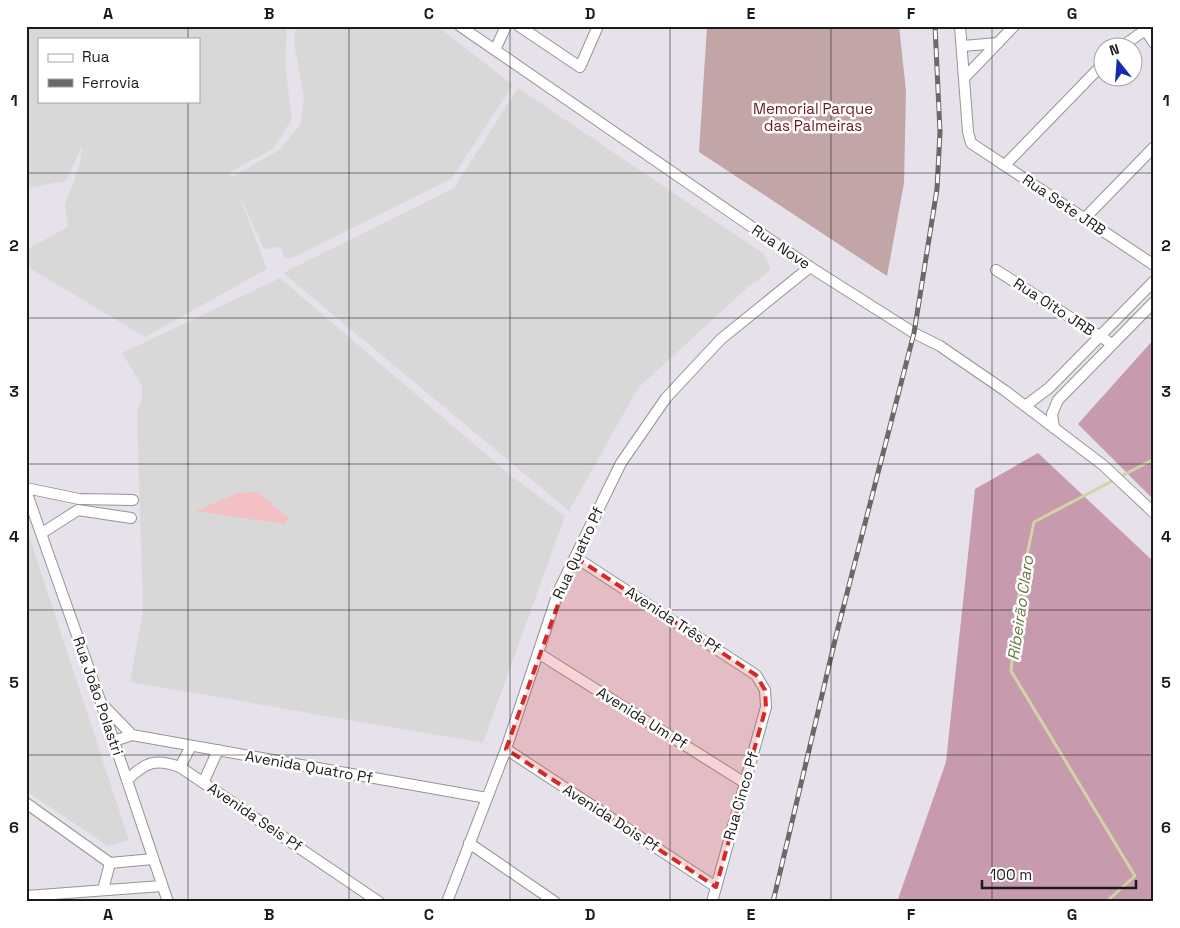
<svg xmlns="http://www.w3.org/2000/svg" width="1180" height="928" viewBox="0 0 1180 928" font-family="'Space Grotesk',sans-serif">
<style>
.residential{fill:#d8d8d9;fill-rule:evenodd}
.forest{fill:#c79aad}
.cemetery{fill:#c2a5a5}
.park{fill:#f3c1c4}
.lines{fill:none;stroke-linecap:round;stroke-linejoin:round}
.stream{stroke:#d1d5a5;stroke-width:3}
.street-casing{stroke:#959595;stroke-width:12}
.street{stroke:#fff;stroke-width:10}
.rail-casing{stroke:#696969;stroke-width:5}
.rail{stroke:#fff;stroke-width:3;stroke-dasharray:9;stroke-linecap:butt}
.marked{fill:#d62828;fill-opacity:0.2;stroke:#d62828;stroke-width:4;stroke-dasharray:10 6;stroke-linejoin:round}
.grid{fill:none;stroke:#1b1b1b;stroke-width:1;stroke-opacity:0.55}
.labels{text-anchor:middle;stroke-width:5;stroke-linejoin:round;paint-order:stroke}
.park-label{font-size:15px;fill:#6c161a;stroke:#fff}
.street-label{font-size:15px;fill:#1b1b1b;stroke:#fff}
.water-label{font-size:16px;font-style:italic;fill:#677c42;stroke:#fff}
.neatline{fill:none;stroke:#1b1b1b;stroke-width:2}
.grid-label{font-size:16px;text-anchor:middle;font-weight:bold;fill:#1b1b1b}
</style>
<rect width="100%" height="100%" fill="#e7e1eb"/>
<g class="residential">
<path d="M26,26h261l-2,38 7,55 -19,30 -43,23 2,5 47,-27 21,-25 4,-27 -10,-55 2,-17h141l76,59 -62,94 -157,78 -9,2 -5,-12 -16,2 -27,-59 30,79 -122,68 -119,-71v-16l42,-23 -3,-22 15,-41 2,-18 -16,35 -40,7zM39,39h160v62h-160z"/>
<path d="M518,88l246,166 7,16 -23,17 -110,101 -69,123 -286,-238 171,-85z"/>
<path d="M280,278l229,196 56,42 -82,227 -353,-61 13,-72 -6,-198 5,-13v-13l-20,-33z"/>
<path d="M26,527l103,313 -21,6 -82,-55z"/>
</g>
<g class="forest">
<path d="M1154,339v161l-76,-76z"/>
<path d="M1038,453l116,109v340h-257l49,-140 29,-273z"/>
</g>
<path class="cemetery" d="M707,26h192l7,65 -2,92 -17,93 -188,-124z"/>
<path class="park" d="M258,492l31,27 -5,5 -89,-13 43,-18z"/>
<g class="lines">
<path class="stream" d="M1106,902l29,-26 -124,-205 8,-78 15,-71 120,-63"/>
<defs>
<g id="street">
<path d="M460,26l350,241 104,66 26,13 64,44 99,75 51,48"/>
<path d="M519,26l61,41 18,-41"/>
<path d="M960,26l8,106 3,11 183,122"/>
<path d="M1143,26l11,17"/>
<path d="M963,46l35,-3"/>
<path d="M1120,48l25,-18"/>
<path d="M495,50l11,-24"/>
<path d="M966,76l48,-50"/>
<path d="M1005,165l97,-100"/>
<path d="M1084,219l70,-72"/>
<path d="M996,270l116,74"/>
<path d="M1025,406l24,-18 105,-107"/>
<path d="M1054,428l-2,-14 6,-14 96,-98"/>
<path d="M26,488l53,11 54,1"/>
<path d="M26,491l75,212 67,199"/>
<path d="M42,533l36,-23 53,8"/>
<path d="M575,557l181,118 9,15 1,17 -54,195"/>
<path d="M538,653l207,130"/>
<path d="M103,705l29,30"/>
<path d="M114,741l18,-6 355,63"/>
<path d="M506,749l210,138"/>
<path d="M180,767l11,-21"/>
<path d="M127,780c19,-18 28,-22 53,-13l199,135"/>
<path d="M204,781l14,-31"/>
<path d="M26,803l84,60 43,-4"/>
<path d="M469,843l86,59"/>
<path d="M103,890l7,-27"/>
<path d="M26,896l136,-10"/>
<path d="M447,902l59,-153 53,-159 62,-127 45,-65 55,-59 89,-72"/>
</g>
</defs>
<use href="#street" class="street-casing"/>
<use href="#street" class="street"/>
<defs>
<path id="rail" d="M773,902l63,-266 78,-303 23,-144 3,-57 -5,-106"/>
</defs>
<use href="#rail" class="rail-casing"/>
<use href="#rail" class="rail"/>
</g>
<path class="marked" d="M575,557l181,118 9,15 1,17 -50,180 -210,-138z"/>
<path class="grid" d="M188,26v13M349,26v876M510,26v876M670,26v876M831,26v876M992,26v876M188,101v801M26,173h1128M26,318h1128M26,464h1128M26,610h1128M26,755h1128"/>
<g class="labels">
<g class="park-label">
<text x="813" y="114">Memorial Parque<tspan x="813" dy="17">das Palmeiras</tspan></text>
</g>
<g class="street-label">
<text transform="translate(1064 205) rotate(34)" y="5">Rua Sete JRB</text>
<text transform="translate(781 247) rotate(34)" y="5">Rua Nove</text>
<text transform="translate(1054 307) rotate(33)" y="5">Rua Oito JRB</text>
<text transform="translate(578 553) rotate(-65)" y="5">Rua Quatro Pf</text>
<text transform="translate(673 620) rotate(33)" y="5">Avenida Três Pf</text>
<text transform="translate(98 696) rotate(71)" y="5">Rua João Polastri</text>
<text transform="translate(642 718) rotate(32)" y="5">Avenida Um Pf</text>
<text transform="translate(309 767) rotate(10)" y="5">Avenida Quatro Pf</text>
<text transform="translate(741 796) rotate(-74)" y="5">Rua Cinco Pf</text>
<text transform="translate(255 817) rotate(34)" y="5">Avenida Seis Pf</text>
<text transform="translate(611 818) rotate(33)" y="5">Avenida Dois Pf</text>
</g>
<g class="water-label">
<text transform="translate(1020 608) rotate(-82)" y="6">Ribeirão Claro</text>
</g>
</g>
<rect width="1180" height="928" fill="none" stroke="#ffffff" stroke-width="55"/>
<rect x="38" y="38" width="162" height="65" fill="#ffffff" stroke="#a4a4a4"/>
<rect x="48" y="54" width="25" height="8" fill="#ffffff" stroke="#a4a4a4"/>
<text x="82" y="62" font-size="15" fill="#1b1b1b">Rua</text>
<rect x="48" y="79" width="25" height="8" fill="#696969" stroke="#a4a4a4"/>
<text x="82" y="88" font-size="15" fill="#1b1b1b">Ferrovia</text>
<g transform="translate(1118 62) rotate(343)"><circle r="24" fill="#ffffff" stroke="#a4a4a4"/>
<path d="M0-4L9 19L0 12L-9 19Z" fill="#142ab2"/>
<text y="-8" font-size="14" font-weight="bold" text-anchor="middle" fill="#1b1b1b">N</text>
</g>
<path d="M982 880v8h154v-8" fill="none" stroke="#1b1b1b" stroke-width="2.5"/>
<text x="990" y="880" font-size="15" fill="#1b1b1b" stroke="#ffffff" stroke-width="4" paint-order="stroke">100 m</text>
<rect x="28" y="28" width="1124" height="872" class="neatline"/>
<g class="grid-label">
<text x="108" y="19">A</text>
<text x="269" y="19">B</text>
<text x="429" y="19">C</text>
<text x="590" y="19">D</text>
<text x="751" y="19">E</text>
<text x="911" y="19">F</text>
<text x="1072" y="19">G</text>
<text x="14" y="106">1</text>
<text x="1166" y="106">1</text>
<text x="14" y="251">2</text>
<text x="1166" y="251">2</text>
<text x="14" y="397">3</text>
<text x="1166" y="397">3</text>
<text x="14" y="542">4</text>
<text x="1166" y="542">4</text>
<text x="14" y="688">5</text>
<text x="1166" y="688">5</text>
<text x="14" y="833">6</text>
<text x="1166" y="833">6</text>
<text x="108" y="920">A</text>
<text x="269" y="920">B</text>
<text x="429" y="920">C</text>
<text x="590" y="920">D</text>
<text x="751" y="920">E</text>
<text x="911" y="920">F</text>
<text x="1072" y="920">G</text>
</g>
</svg>
